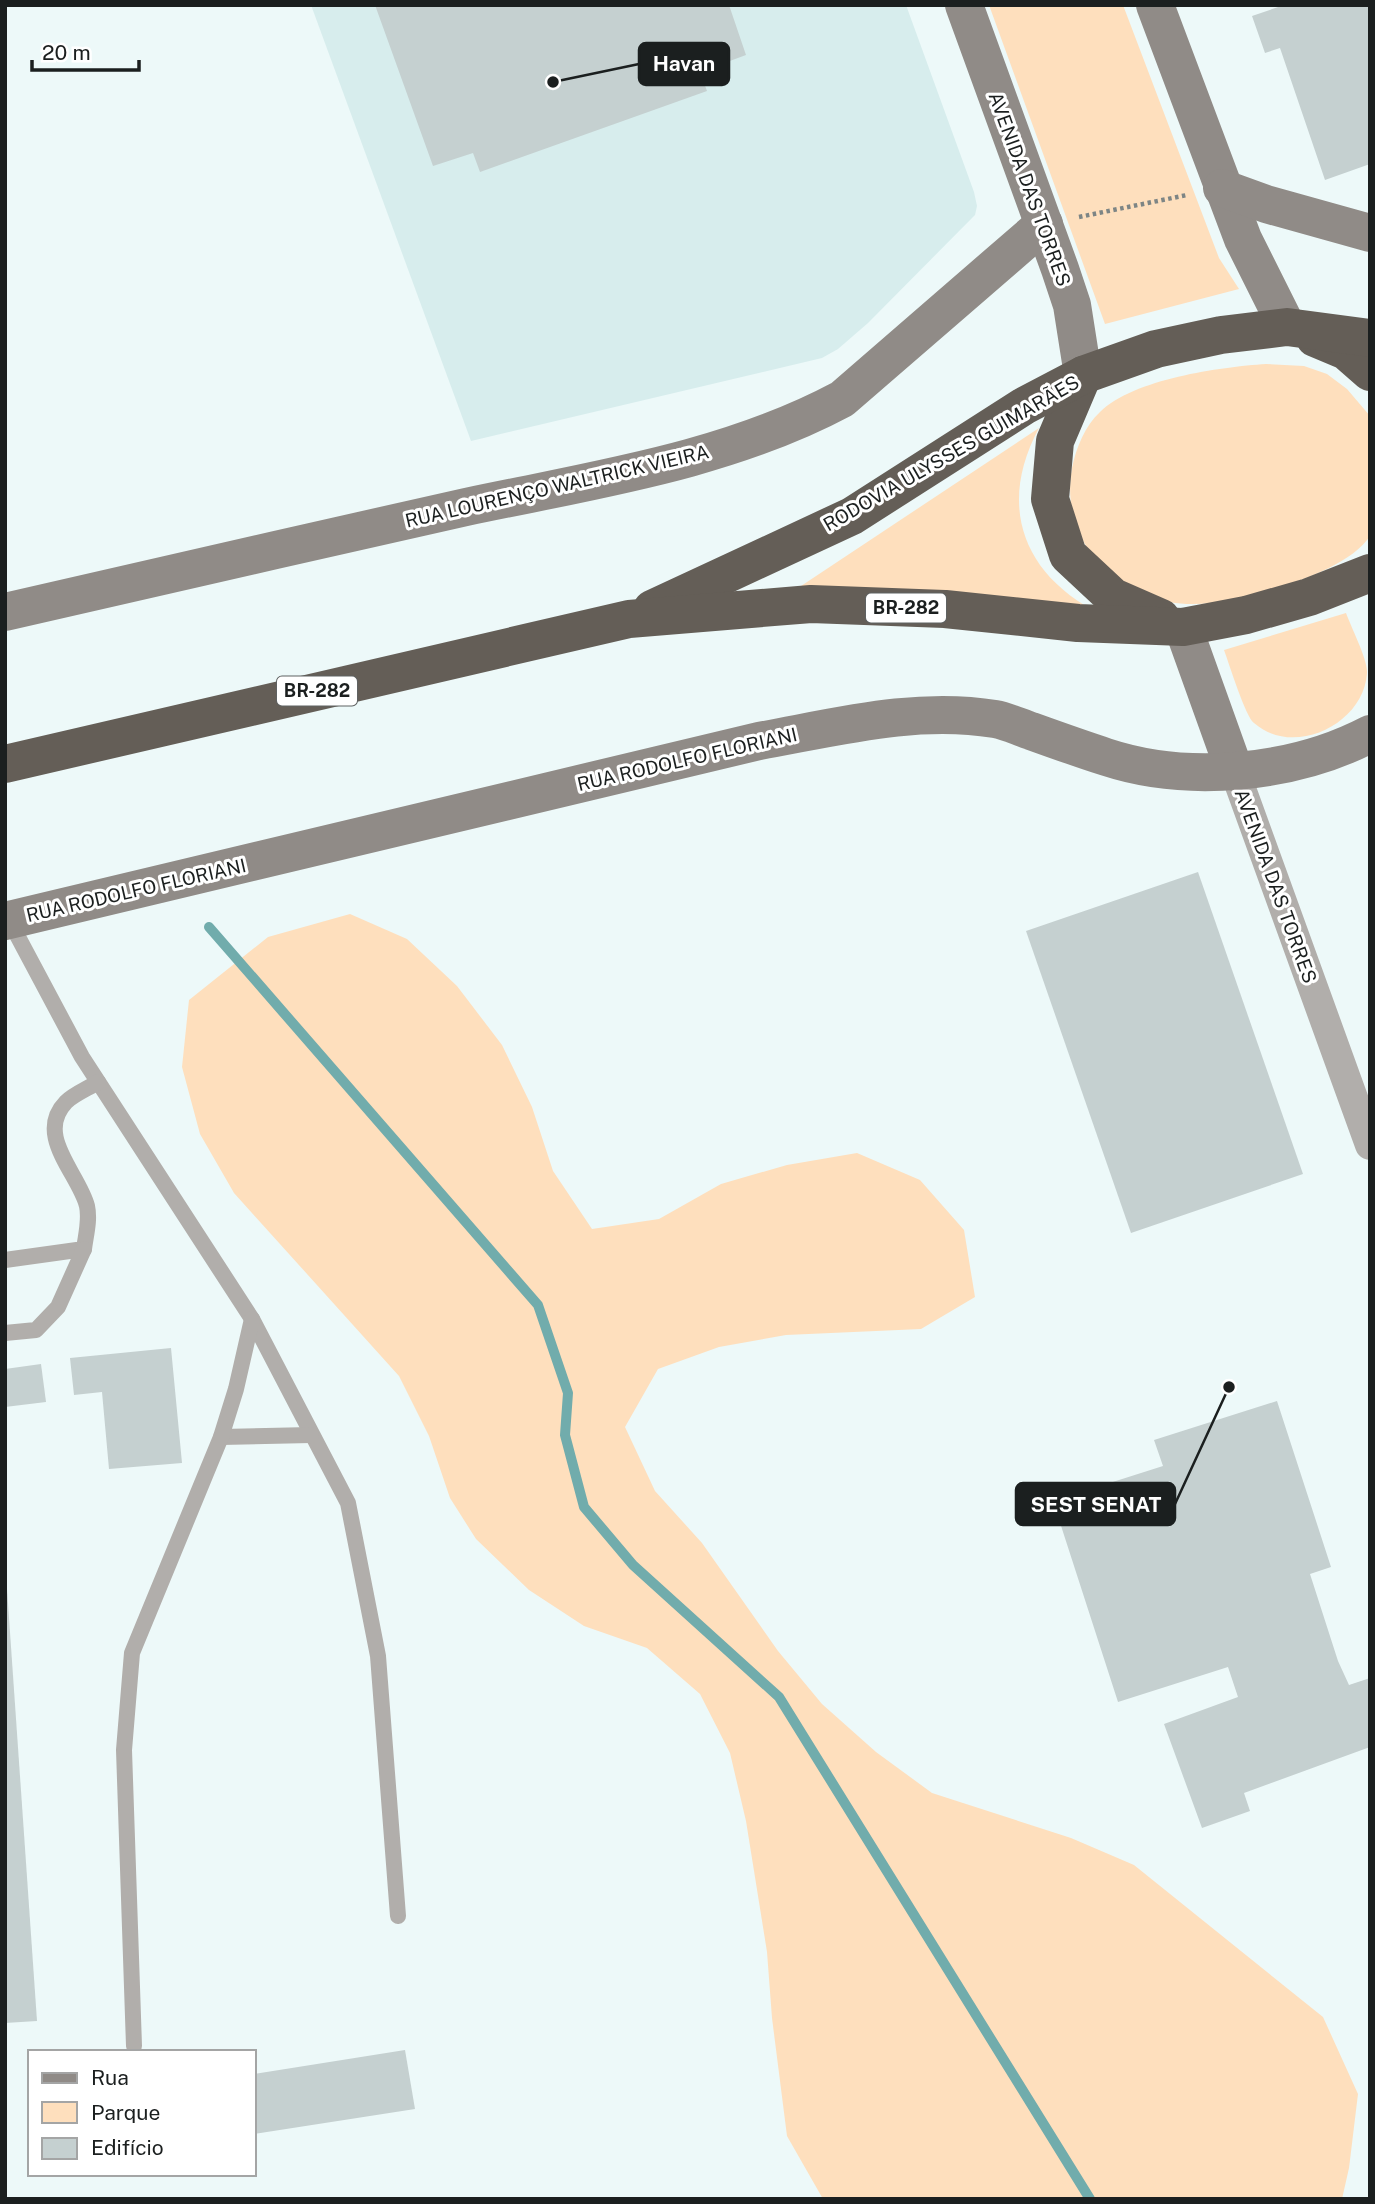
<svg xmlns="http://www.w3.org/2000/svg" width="1375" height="2204" viewBox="0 0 1375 2204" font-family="'Public Sans',sans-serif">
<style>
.built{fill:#d7eded}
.green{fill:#fedfbd}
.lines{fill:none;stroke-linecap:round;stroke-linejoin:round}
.stream{stroke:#71acac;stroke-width:10}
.building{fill:#c5d0d0}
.path{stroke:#7d8585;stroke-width:4.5;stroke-dasharray:3.5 3.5;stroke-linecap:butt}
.lane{stroke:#b1aeab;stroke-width:16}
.street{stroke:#b1aeab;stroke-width:30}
.secondary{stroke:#908b87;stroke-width:38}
.highway{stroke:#645e57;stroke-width:38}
.labels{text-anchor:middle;stroke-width:6;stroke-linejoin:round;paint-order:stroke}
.shield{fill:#fff;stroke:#5f6262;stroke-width:2}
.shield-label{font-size:18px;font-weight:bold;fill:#1b1f1f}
.street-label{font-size:19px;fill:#1b1f1f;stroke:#fff}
.leader{fill:none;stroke:#1b1f1f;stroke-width:2.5}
.callout-dot{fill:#1b1f1f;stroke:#fff;stroke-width:2.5}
.callout{fill:#1b1f1f;stroke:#1b1f1f;stroke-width:2.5}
.callout-label{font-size:21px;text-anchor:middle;font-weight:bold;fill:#fff}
</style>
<rect width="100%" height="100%" fill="#edf9f9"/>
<path class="built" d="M311,5h595l68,187 3,14 -2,9 -107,108 -30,26 -16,9 -351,83z"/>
<g class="green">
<path d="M989,5h134l96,253 20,31 -134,35z"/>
<path d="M1266,364l38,2 23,8 20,15 23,27v120c-16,25 -63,43 -91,51 -34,10 -73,22 -110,15 -64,-12 -109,-69 -97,-134 4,-20 13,-42 28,-56 34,-33 120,-45 166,-48z"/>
<path d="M1039,428c-40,74 -19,142 54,182l-295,-22z"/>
<path d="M1346,613c5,14 22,47 21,60 -3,51 -73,85 -113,50 -9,-7 -25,-60 -30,-73z"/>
<path d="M350,914l57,25 50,47 45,59 30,62 21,64 39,58 67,-10 62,-35 66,-19 70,-12 63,27 44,50 11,67 -54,32 -135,6 -67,12 -61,22 -33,58 30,64 47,52 76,108 44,53 54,48 56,41 139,45 63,27 189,152 35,77 -9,74 -7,31h-519l-36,-63 -15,-118 -5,-66 -21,-131 -16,-68 -30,-59 -53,-46 -63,-22 -55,-36 -53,-51 -26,-41 -21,-62 -30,-60 -165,-183 -34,-59 -18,-67 7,-67 79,-63z"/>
</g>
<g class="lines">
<path class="stream" d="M209,927l329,378 30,88 -3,42 19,72 49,58 146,132 311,502"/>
</g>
<g class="building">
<path d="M375,5h354l17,50 -46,17 7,19 -227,81 -7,-19 -40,13z"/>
<path d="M1284,5h86v159l-45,16 -45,-132 -15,5 -13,-37z"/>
<path d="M1198,872l105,302 -172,59 -105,-302z"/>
<path d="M171,1348l11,115 -73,6 -7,-77 -28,3 -4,-37z"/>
<path d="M41,1364l5,38 -41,5v-38z"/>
<path d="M1277,1401l54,166 -21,7 28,87 11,24 21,-7v69l-126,46 6,18 -48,17 -38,-104 74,-27 -10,-30 -110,35 -65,-201 110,-35 -9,-26z"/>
<path d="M5,1589h2l30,432 -32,2z"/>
<path d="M405,2050l10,59 -161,25v-60z"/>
</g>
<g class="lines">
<path class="path" d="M1079,217l108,-22"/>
<g class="lane">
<path d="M9,920l73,137 170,262 96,184 30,153 20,260"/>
<path d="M5,1260l79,-11c2,-15 6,-29 3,-43 -8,-32 -53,-71 -21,-104 8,-8 23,-14 32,-20"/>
<path d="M5,1333l31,-3 22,-23 26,-58"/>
<path d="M221,1437l90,-2"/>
<path d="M134,2046l-10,-296 8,-97 89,-216 15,-48 16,-70"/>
</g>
<path class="street" d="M1235,772l135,373"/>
<g class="secondary">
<path d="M964,5l96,264 12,36 11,70"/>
<path d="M1155,5l88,234 44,88"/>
<path d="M1222,188l44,16 104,29"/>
<path d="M5,612c154,-35 307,-71 461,-105 127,-27 260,-46 376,-108l202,-175"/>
<path d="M1183,627l52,145"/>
<path d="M5,921l754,-180c78,-14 157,-35 236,-22 12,2 24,8 36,12 25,9 50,18 75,26 82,27 187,17 264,-23"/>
</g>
<g class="highway">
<path d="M1315,338l31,13 24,21"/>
<path d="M1083,375l-28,66 -5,58 18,56 45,42 48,21"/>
<path d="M652,609l200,-93 172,-110 59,-31 73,-26 65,-14 66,-8 83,11"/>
<path d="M5,764l624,-145 182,-15 134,5 133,14 105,4 63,-12 63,-18 61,-24"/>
</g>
</g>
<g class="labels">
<g class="shield">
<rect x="866" y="593.5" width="80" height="29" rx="5"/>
<rect x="277" y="676.5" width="80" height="29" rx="5"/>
</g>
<g class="shield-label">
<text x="906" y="614">BR-282</text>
<text x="317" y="697">BR-282</text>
</g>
<g class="street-label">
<text transform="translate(1030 189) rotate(70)" y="7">AVENIDA DAS TORRES</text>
<text transform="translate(951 453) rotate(-30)" y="7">RODOVIA ULYSSES GUIMARÃES</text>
<text transform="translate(557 486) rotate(-13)" y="7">RUA LOURENÇO WALTRICK VIEIRA</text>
<text transform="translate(687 759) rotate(-13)" y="7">RUA RODOLFO FLORIANI</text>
<text transform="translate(1276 886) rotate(70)" y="7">AVENIDA DAS TORRES</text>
<text transform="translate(136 890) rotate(-13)" y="7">RUA RODOLFO FLORIANI</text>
</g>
</g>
<path class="leader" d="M553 82L639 64M1229 1387L1175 1504"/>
<g class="callout-dot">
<circle cx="553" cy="82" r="7"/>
<circle cx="1229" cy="1387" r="7"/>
</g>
<g class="callout">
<rect x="639" y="43" width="90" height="42" rx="7"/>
<rect x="1016" y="1483" width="159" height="42" rx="7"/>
</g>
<g class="callout-label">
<text x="684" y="71">Havan</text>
<text x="1096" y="1512">SEST SENAT</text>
</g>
<rect width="1375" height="2204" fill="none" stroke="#1b1f1f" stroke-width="14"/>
<rect x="28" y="2050" width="228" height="126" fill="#ffffff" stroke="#a4a5a5" stroke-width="2"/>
<rect x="42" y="2073" width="35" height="10" fill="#908b87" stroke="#a4a5a5" stroke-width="2"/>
<text x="91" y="2085" font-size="21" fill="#1b1f1f">Rua</text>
<rect x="42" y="2102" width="35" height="21" fill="#fedfbd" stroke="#a4a5a5" stroke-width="2"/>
<text x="91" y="2120" font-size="21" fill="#1b1f1f">Parque</text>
<rect x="42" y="2138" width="35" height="21" fill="#c5d0d0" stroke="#a4a5a5" stroke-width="2"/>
<text x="91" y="2155" font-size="21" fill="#1b1f1f">Edifício</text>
<path d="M32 60v10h107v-10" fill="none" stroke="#1b1f1f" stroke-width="3.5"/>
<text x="42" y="60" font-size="21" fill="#1b1f1f" stroke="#ffffff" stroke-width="5" paint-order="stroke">20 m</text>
</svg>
